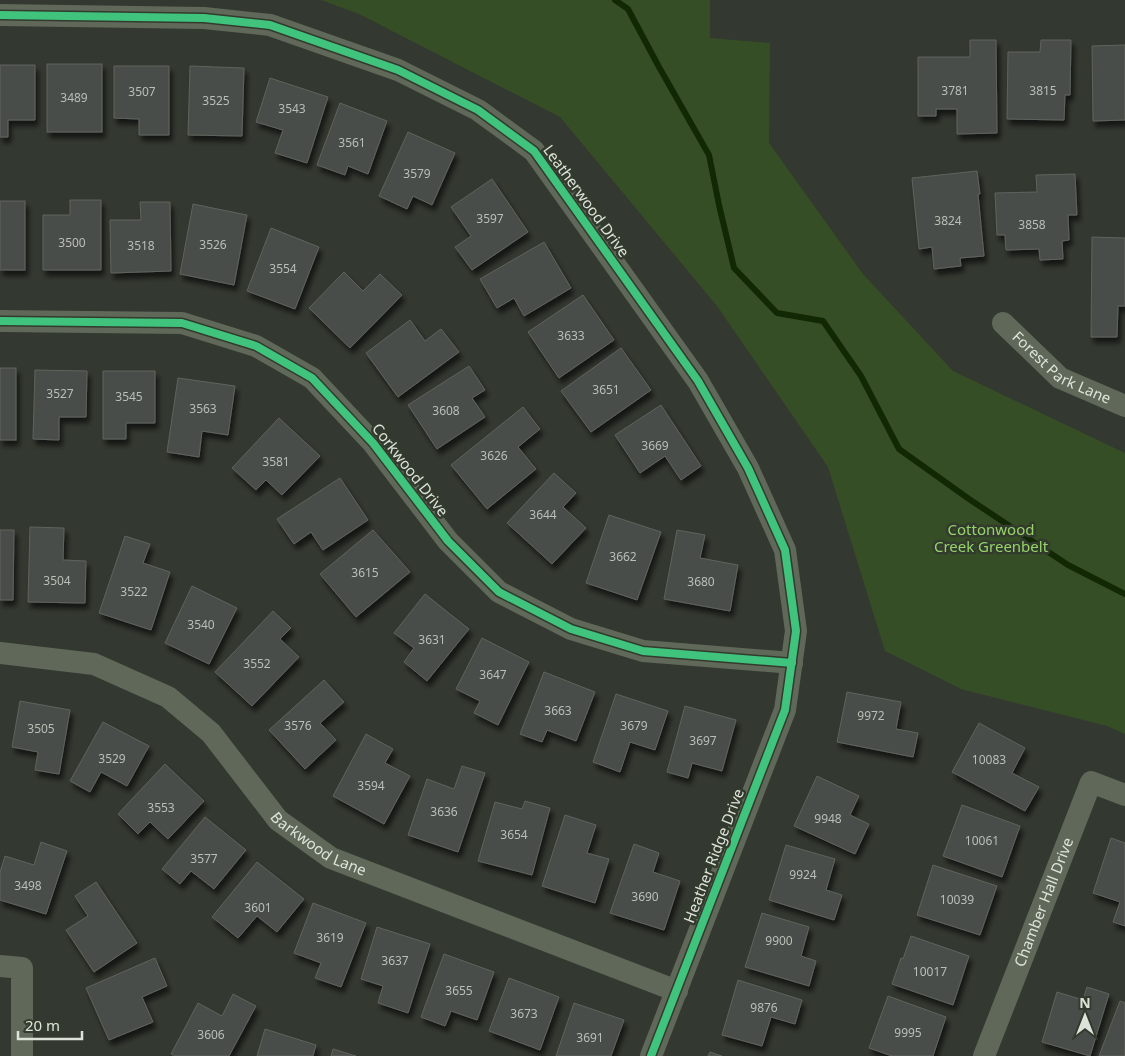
<svg xmlns="http://www.w3.org/2000/svg" width="1125" height="1056" viewBox="0 0 1125 1056" font-family="'Noto Sans',sans-serif">
<style>
.green{fill:#364e25}
.lines{fill:none;stroke-linecap:round;stroke-linejoin:round}
.stream{stroke:#122804;stroke-width:6}
.building{fill:#4a4e48;stroke:#5f635d;filter:url(#shadow)}
.minor{stroke:#5f6859;stroke-width:22}
.cycleway-casing{stroke:#323b2d;stroke-width:11}
.cycleway{stroke:#40c37c;stroke-width:8}
.labels{text-anchor:middle;stroke-width:5;stroke-linejoin:round;paint-order:stroke}
.number-label{font-size:12px;fill:#b9beb6}
.street-label{font-size:15px;fill:#dee3da;stroke:#323b2d}
.park-label{font-size:15px;fill:#96d46a;stroke:#323b2d}
</style>
<defs>
<filter id="shadow"><feDropShadow dx="3" dy="5.5" stdDeviation="2.5" flood-color="#0009"/></filter>
</defs>
<rect width="100%" height="100%" fill="#333830"/>
<path class="green" d="M321,0h389v38l60,5 -1,100 94,131 90,97 172,82v281l-18,-8 -146,-37 -76,-38 -57,-184 -111,-161 -157,-189 -201,-103z"/>
<g class="lines">
<path class="stream" d="M615,0l13,9 31,58 50,88 10,50 15,63 43,45 46,8 38,55 38,73 70,50 99,66 57,29"/>
</g>
<g class="building">
<path d="M970,40h26l1,93 -40,1v-25h-21v7h-18v-59h52z"/>
<path d="M1041,40h30l-1,55h-5l-1,25 -57,-1 1,-67h32z"/>
<path d="M1125,45v75l-32,1 -1,-75z"/>
<rect x="47" y="64" width="55" height="68"/>
<path d="M0,65h35v55h-27v17h-8z"/>
<path d="M114,66h55v69h-30v-16l-25,-1z"/>
<path d="M190,66l54,2 -2,68 -54,-1z"/>
<path d="M270,78l58,19 -21,66 -32,-10 8,-23 -27,-8z"/>
<path d="M340,103l47,18 -19,53 -20,-8 -3,9 -28,-10z"/>
<path d="M408,132l47,21 -23,52 -19,-9 -6,13 -28,-13z"/>
<path d="M977,171l3,23h-2l6,62 -24,2 1,8 -27,3 -2,-22 -13,2 -7,-71z"/>
<path d="M1075,174l2,41h-9l1,25 -7,1 1,18 -23,1 -1,-11 -33,1 -1,-15h-8l-2,-42 42,-1 -1,-17z"/>
<path d="M492,179l36,53 -56,38 -17,-23 16,-11 -20,-29z"/>
<path d="M70,200h31v70h-58v-55h27z"/>
<rect x="0" y="201" width="25" height="69"/>
<path d="M140,202h30l1,69 -60,2 -1,-53h31z"/>
<path d="M193,204l54,11 -13,70 -54,-11z"/>
<path d="M271,228l48,19 -24,62 -48,-18z"/>
<path d="M1092,237l33,1v68h-7l-1,31h-26z"/>
<path d="M544,242l27,46 -47,28 -10,-18 -17,10 -17,-29z"/>
<path d="M344,272l19,19 17,-17 22,21 -52,53 -41,-40z"/>
<path d="M583,295l31,45 -55,38 -31,-46z"/>
<path d="M410,320l15,21 16,-12 18,23 -61,45 -32,-44z"/>
<path d="M621,348l30,42 -60,42 -30,-41z"/>
<path d="M469,366l16,24 -13,8 13,19 -48,32 -29,-44z"/>
<rect x="0" y="368" width="16" height="72"/>
<path d="M35,370l52,1 -1,46h-27v23l-26,-1z"/>
<path d="M103,371h52v52h-29v16h-23z"/>
<path d="M178,378l57,8 -7,49 -26,-4 -3,26 -32,-5z"/>
<path d="M661,405l40,61 -20,14 -16,-24 -25,17 -25,-38z"/>
<path d="M523,407l17,22 -22,18 18,22 -49,40 -36,-44z"/>
<path d="M279,418l41,38 -38,39 -16,-15 -10,10 -24,-22z"/>
<path d="M554,473l22,20 -13,14 23,21 -34,36 -45,-41z"/>
<path d="M340,478l28,42 -45,30 -12,-18 -17,12 -17,-25z"/>
<path d="M609,515l52,17 -24,68 -51,-17z"/>
<path d="M30,527l34,1 -1,32 23,1 -1,42 -57,-1z"/>
<path d="M0,530h14l-1,70h-13z"/>
<path d="M373,530l37,42 -54,45 -36,-43z"/>
<path d="M677,530l28,5 -5,23 38,7 -8,46 -66,-12z"/>
<path d="M125,536l25,8 -7,19 27,9 -19,58 -52,-17z"/>
<path d="M192,586l45,22 -28,56 -44,-21z"/>
<path d="M425,594l44,35 -42,52 -23,-19 10,-14 -20,-15z"/>
<path d="M273,611l18,17 -11,11 19,18 -47,49 -37,-34z"/>
<path d="M482,638l47,24 -31,63 -24,-12 6,-12 -24,-12z"/>
<path d="M544,672l51,20 -19,49 -29,-11 -5,12 -22,-8z"/>
<path d="M324,680l20,22 -24,21 16,17 -31,29 -36,-39z"/>
<path d="M847,692l54,10 -5,27 22,4 -5,24 -76,-15z"/>
<path d="M616,694l52,17 -13,39 -25,-8 -10,30 -27,-10z"/>
<path d="M20,701l50,9 -11,64 -24,-4 3,-18 -26,-5z"/>
<path d="M685,706l51,14 -14,51 -30,-8 -4,15 -21,-6z"/>
<path d="M103,722l46,24 -22,40 -26,-14 -11,20 -20,-11z"/>
<path d="M979,723l46,25 -13,25 27,14 -14,24 -73,-39z"/>
<path d="M366,734l27,15 -8,14 25,13 -26,48 -51,-28z"/>
<path d="M165,764l39,37 -36,38 -18,-17 -12,12 -20,-20z"/>
<path d="M462,766l23,7 -27,79 -50,-17 19,-56 27,10z"/>
<path d="M817,776l42,20 -9,19 19,9 -14,30 -61,-28z"/>
<path d="M525,801l25,7 -18,67 -54,-14 17,-59 27,7z"/>
<path d="M962,805l58,21 -18,51 -59,-21z"/>
<path d="M565,815l31,10 -9,28 22,6 -14,44 -53,-17z"/>
<path d="M205,817l41,33 -32,39 -23,-18 -11,13 -18,-15z"/>
<path d="M1111,838l14,5v83l-12,-4 7,-20 -27,-9z"/>
<path d="M41,842l26,9 -21,63 -46,-14v-28l5,-16 29,9z"/>
<path d="M634,844l25,9 -6,19 27,9 -16,49 -54,-17z"/>
<path d="M786,845l49,14 -9,31 16,5 -8,25 -65,-20z"/>
<path d="M257,862l47,37 -27,33 -20,-16 -19,22 -26,-21z"/>
<path d="M933,865l64,21 -17,49 -63,-20z"/>
<path d="M96,882l41,61 -43,29 -28,-42 22,-14 -13,-20z"/>
<path d="M313,903l53,20 -25,64 -26,-9 6,-15 -27,-10z"/>
<path d="M762,913l47,14 -8,29 15,5 -7,25 -64,-19z"/>
<path d="M377,927l53,17 -22,69 -30,-10 5,-17 -22,-7z"/>
<path d="M911,936l58,20 -16,49 -61,-21 9,-26 2,1z"/>
<path d="M444,954l50,18 -17,48 -26,-9 -6,15 -24,-9z"/>
<path d="M155,958l12,28 -25,11 11,25 -44,18 -23,-52z"/>
<path d="M509,978l50,19 -19,53 -51,-19z"/>
<path d="M738,980l64,20 -7,24 -24,-7 -9,29 -40,-11z"/>
<path d="M1087,987l22,7 -19,62 -48,-14 15,-50 26,8z"/>
<path d="M233,994l23,12 -27,50h-54l-4,-2 27,-51 24,13z"/>
<path d="M888,996l58,21 -13,39h-41l-23,-8z"/>
<path d="M1120,1001l5,2v53h-26z"/>
<path d="M574,1003l50,17 -13,36h-55z"/>
<path d="M265,1029l51,16 -3,11h-56z"/>
<path d="M333,1049l23,7h-25z"/>
<path d="M710,1052l12,4h-14z"/>
</g>
<g class="lines">
<g class="minor">
<path d="M0,15l204,3 66,7 128,45 80,40 56,41 164,230 50,87 37,82 11,81 -11,79 -134,346"/>
<path d="M0,321l182,2 74,23 56,32 61,65 75,98 51,51 72,37 72,22 149,12"/>
<path id="s1" d="M1003,323l57,55 65,28"/>
<path id="s2" d="M0,653l94,11 74,33 43,36 67,87 53,38 346,133"/>
<path d="M0,966l22,2v88"/>
<path id="s3" d="M984,1056l107,-274 34,13"/>
</g>
<defs>
<g id="cycleway">
<path d="M0,15l204,3 66,7 128,45 80,40 56,41 164,230 50,87 37,82 11,81 -11,79 -134,346"/>
<path d="M0,321l182,2 74,23 56,32 61,65 75,98 51,51 72,37 72,22 149,12"/>
</g>
</defs>
<use href="#cycleway" class="cycleway-casing"/>
<use href="#cycleway" class="cycleway"/>
</g>
<g class="labels">
<g class="number-label">
<text x="955" y="95">3781</text>
<text x="1043" y="95">3815</text>
<text x="142" y="96">3507</text>
<text x="74" y="102">3489</text>
<text x="216" y="105">3525</text>
<text x="292" y="113">3543</text>
<text x="352" y="147">3561</text>
<text x="417" y="178">3579</text>
<text x="490" y="223">3597</text>
<text x="948" y="225">3824</text>
<text x="1032" y="229">3858</text>
<text x="72" y="247">3500</text>
<text x="213" y="249">3526</text>
<text x="141" y="250">3518</text>
<text x="283" y="273">3554</text>
<text x="571" y="340">3633</text>
<text x="606" y="394">3651</text>
<text x="60" y="398">3527</text>
<text x="129" y="401">3545</text>
<text x="203" y="413">3563</text>
<text x="446" y="415">3608</text>
<text x="655" y="450">3669</text>
<text x="494" y="460">3626</text>
<text x="276" y="466">3581</text>
<text x="543" y="519">3644</text>
<text x="623" y="561">3662</text>
<text x="365" y="577">3615</text>
<text x="57" y="585">3504</text>
<text x="701" y="586">3680</text>
<text x="134" y="596">3522</text>
<text x="201" y="629">3540</text>
<text x="432" y="644">3631</text>
<text x="257" y="668">3552</text>
<text x="493" y="679">3647</text>
<text x="558" y="715">3663</text>
<text x="871" y="720">9972</text>
<text x="298" y="730">3576</text>
<text x="634" y="730">3679</text>
<text x="41" y="733">3505</text>
<text x="703" y="745">3697</text>
<text x="112" y="763">3529</text>
<text x="989" y="764">10083</text>
<text x="371" y="790">3594</text>
<text x="161" y="812">3553</text>
<text x="444" y="816">3636</text>
<text x="828" y="823">9948</text>
<text x="514" y="839">3654</text>
<text x="982" y="845">10061</text>
<text x="204" y="863">3577</text>
<text x="803" y="879">9924</text>
<text x="28" y="890">3498</text>
<text x="645" y="901">3690</text>
<text x="957" y="904">10039</text>
<text x="258" y="912">3601</text>
<text x="330" y="942">3619</text>
<text x="779" y="945">9900</text>
<text x="395" y="965">3637</text>
<text x="930" y="976">10017</text>
<text x="459" y="995">3655</text>
<text x="764" y="1012">9876</text>
<text x="524" y="1018">3673</text>
<text x="908" y="1037">9995</text>
<text x="211" y="1039">3606</text>
<text x="590" y="1042">3691</text>
</g>
<g class="street-label">
<text transform="translate(586 201) rotate(54)" y="5">Leatherwood Drive</text>
<text dy="5" stroke="none"><textPath href="#s1" startOffset="75">Forest Park Lane</textPath></text>
<text transform="translate(410 470) rotate(52)" y="5">Corkwood Drive</text>
<text dy="5" stroke="none"><textPath href="#s2" startOffset="389">Barkwood Lane</textPath></text>
<text transform="translate(714 856) rotate(-69)" y="5">Heather Ridge Drive</text>
<text dy="5" stroke="none"><textPath href="#s3" startOffset="165">Chamber Hall Drive</textPath></text>
</g>
<g class="park-label">
<text x="991" y="535">Cottonwood<tspan x="991" dy="17">Creek Greenbelt</tspan></text>
</g>
</g>
<g transform="translate(1085 1016)" stroke="#323b2d" stroke-width="4" paint-order="stroke">
<path d="M0-4L9 19L0 12L-9 19Z" fill="#dee3da"/>
<text y="-8" font-size="14" font-weight="bold" text-anchor="middle" fill="#dee3da">N</text>
</g>
<path d="M18 1031v8h64v-8" fill="none" stroke="#dee3da" stroke-width="2.5"/>
<text x="25" y="1031" font-size="15" fill="#dee3da" stroke="#323b2d" stroke-width="4" paint-order="stroke">20 m</text>
</svg>
